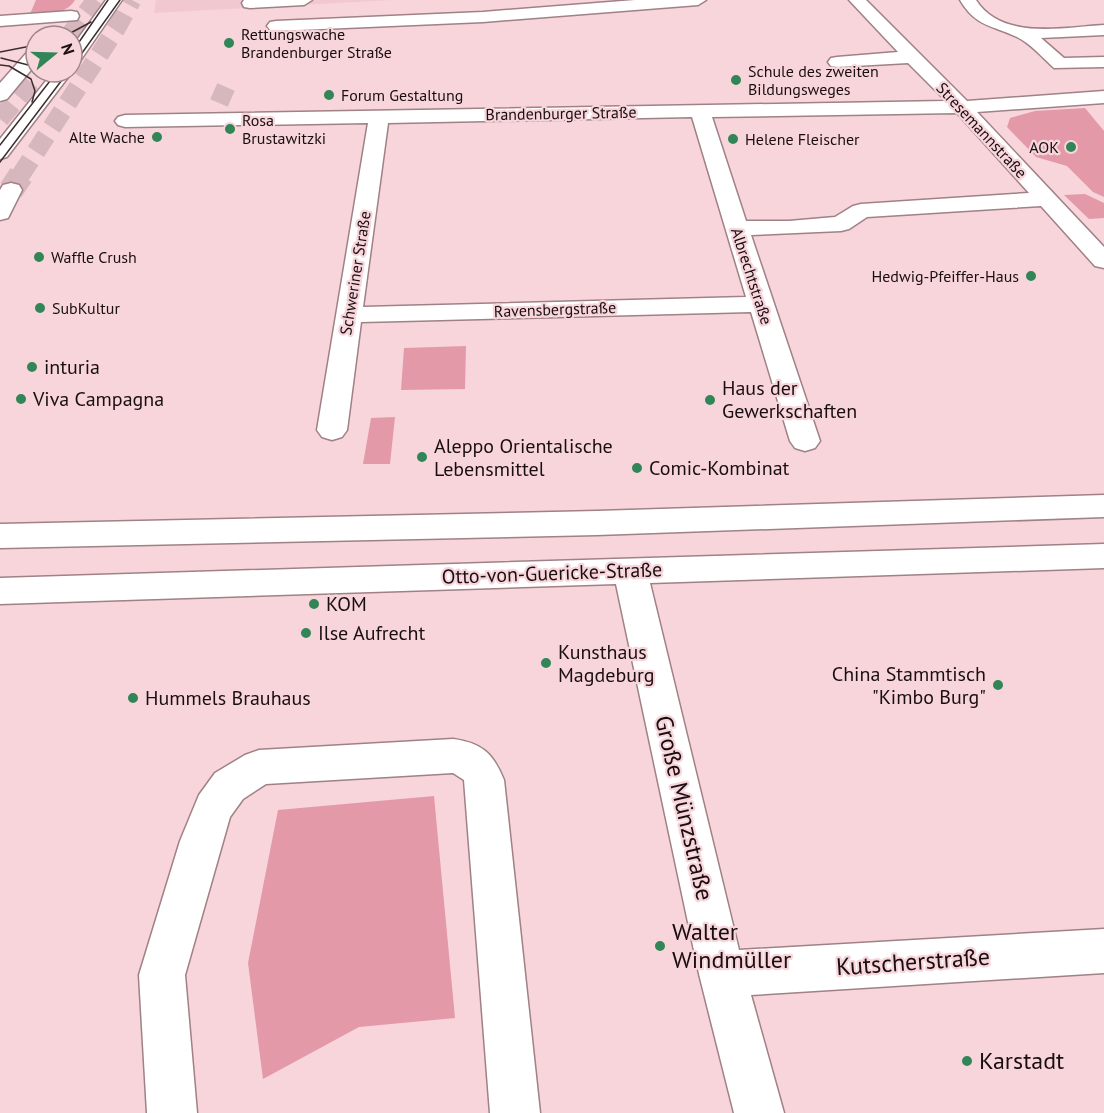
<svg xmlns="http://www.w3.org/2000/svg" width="1104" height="1113" viewBox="0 0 1104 1113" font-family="'PT Sans',sans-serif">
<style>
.built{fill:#f2c8d0}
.green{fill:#e499a8}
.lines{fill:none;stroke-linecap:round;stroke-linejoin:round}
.minor-tunnel{stroke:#d6b7bd;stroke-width:19;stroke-dasharray:19 10;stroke-linecap:butt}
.major-tunnel-far1{stroke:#d6b7bd;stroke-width:19;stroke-dasharray:19 10;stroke-linecap:butt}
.major-tunnel{stroke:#d6b7bd;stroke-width:25;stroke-dasharray:25 13;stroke-linecap:butt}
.minor-casing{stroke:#9f8186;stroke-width:3}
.major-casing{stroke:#9f8186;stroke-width:3}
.minor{fill:#fff;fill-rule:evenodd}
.major{fill:#fff;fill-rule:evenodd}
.tram{stroke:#3c2d30;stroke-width:1.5}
.poi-dot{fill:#328557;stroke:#f7d5db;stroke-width:2}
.labels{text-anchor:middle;stroke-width:4.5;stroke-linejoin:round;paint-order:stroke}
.far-poi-label{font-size:16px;fill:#190e10;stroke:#f7d5db;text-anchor:start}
.far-street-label{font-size:16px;fill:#190e10;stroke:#f7d5db}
.poi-label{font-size:20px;fill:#190e10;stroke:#f7d5db;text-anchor:start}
.street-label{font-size:20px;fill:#190e10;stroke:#f7d5db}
.near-street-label{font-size:24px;fill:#190e10;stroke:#f7d5db}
.near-poi-label{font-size:24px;fill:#190e10;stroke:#f7d5db;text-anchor:start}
</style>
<rect width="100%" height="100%" fill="#f7d5db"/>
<path class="built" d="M156,0h236l-238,13z"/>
<g class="green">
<path d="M36,0h39c-10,16 -29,13 -45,14z"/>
<path d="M1085,108l19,23v66l-11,-5 -26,-26 -31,-9 -29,-30 3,-9 25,-7z"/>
<path d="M1085,194l19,9v15l-15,1 -25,-24z"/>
<path d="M466,346l-1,43 -64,1 3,-42z"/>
<path d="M395,417l-5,47h-27l8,-46z"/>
<path d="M434,796l21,222 -96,9 -96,52 -15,-116 30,-153z"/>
</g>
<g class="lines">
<path class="minor-tunnel" d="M219,103l7,-16"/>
<g class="major-tunnel-far1">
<path d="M69,36l27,-36"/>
<path d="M0,119l39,-47"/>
<path d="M20,176l96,-147 16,-29"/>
</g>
<path class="major-tunnel" d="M11,190l10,-15"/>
<defs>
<g id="minor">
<path d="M106,0h16l-44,64 -6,1v-18z"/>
<path d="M244,0h68l-8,5 -54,3 -6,-1 -2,-4z"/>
<path d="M635,0h71l-8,5 -215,17 -207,9 -6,-1 -3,-4 3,-4 6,-1 207,-9z"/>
<path d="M849,0h17l101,101 137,-10v12l-127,9 127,135v21l-9,-2 -54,-60 -174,11 -18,12 -8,2 -90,4 69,206 -5,7 -10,3 -10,-3 -5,-7 -39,-129 -390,10 -14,108 -5,7 -10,3 -10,-3 -5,-7 51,-307 -243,4 -7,-2 -3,-4 3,-4 7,-2 821,-14 -38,-38 -71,4 -6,-1 -3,-4 3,-4 6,-1 61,-5zM957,113l72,80 -168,11 -8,2 -18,11 -46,4h-43l-34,-104zM692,117l54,180 -383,10 25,-184z"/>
<path d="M960,0h16c26,41 88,27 128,25v10l-63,3 23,20 40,-1v10l-50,1c-11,-10 -24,-25 -37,-31 -25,-12 -41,-10 -57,-37z"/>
<path d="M71,11l6,1 2,4 -2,4 -77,6v-10z"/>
<path d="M36,48v16l-29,35 -7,2v-18l30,-34z"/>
<path d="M53,72h19l-65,85 -7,2v-20z"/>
<path d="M1104,495v22l-507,18 -597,13v-24l597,-13z"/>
<path d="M1104,544v24l-454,15 89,367 365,-21v44l-353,22 33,118h-50l-35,-139 -83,-390 -616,20v-26z"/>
<path d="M453,739c29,4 40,14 51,41l36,333h-50l-26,-333 -11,-7 -187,11 -23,15 -13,18 -45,158 12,138h-50l-8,-138 41,-134 19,-46 16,-22 30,-18 14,-5z"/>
</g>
<path id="major" d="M11,183l8,2 3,5 -14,28 -8,2v-30l3,-5z"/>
</defs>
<use href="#minor" class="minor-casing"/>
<use href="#major" class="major-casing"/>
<use href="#minor" class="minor"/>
<use href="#major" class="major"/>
<g class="tram">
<path d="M65,36l26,-14"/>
<path d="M77,45l31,-45"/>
<path d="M0,52l36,-7"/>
<path d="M1,58l35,9"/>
<path d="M0,65l9,1 22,13 4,12 -3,11"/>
<path d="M72,67l48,-67"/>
<path d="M0,145l57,-73"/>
<path d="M0,162l68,-90"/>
</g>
</g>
<g class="poi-dot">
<circle cx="229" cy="43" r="6"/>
<circle cx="736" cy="80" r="6"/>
<circle cx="329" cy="95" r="6"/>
<circle cx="230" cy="129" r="6"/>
<circle cx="157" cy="137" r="6"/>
<circle cx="733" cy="139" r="6"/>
<circle cx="1071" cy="147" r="6"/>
<circle cx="39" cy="257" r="6"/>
<circle cx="1031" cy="276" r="6"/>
<circle cx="40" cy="308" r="6"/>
<circle cx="32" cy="367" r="6"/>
<circle cx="21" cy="399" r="6"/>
<circle cx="710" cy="400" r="6"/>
<circle cx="422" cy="457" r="6"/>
<circle cx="637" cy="468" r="6"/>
<circle cx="314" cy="604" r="6"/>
<circle cx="306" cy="633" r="6"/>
<circle cx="546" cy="663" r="6"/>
<circle cx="998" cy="685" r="6"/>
<circle cx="133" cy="698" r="6"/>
<circle cx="660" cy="946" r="6"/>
<circle cx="967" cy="1061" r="6"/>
</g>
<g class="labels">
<g class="far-poi-label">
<text x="241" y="40">Rettungswache<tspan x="241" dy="18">Brandenburger Straße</tspan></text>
<text x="748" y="77">Schule des zweiten<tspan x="748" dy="18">Bildungsweges</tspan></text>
<text x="341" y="101">Forum Gestaltung</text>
<text x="242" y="126">Rosa<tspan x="242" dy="18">Brustawitzki</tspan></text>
<text x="145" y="143" text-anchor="end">Alte Wache</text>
<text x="745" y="145">Helene Fleischer</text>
<text x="1059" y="153" text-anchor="end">AOK</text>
<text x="51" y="263">Waffle Crush</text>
<text x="1019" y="282" text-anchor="end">Hedwig-Pfeiffer-Haus</text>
<text x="52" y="314">SubKultur</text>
</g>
<g class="far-street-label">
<text transform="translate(561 113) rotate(-1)" y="6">Brandenburger Straße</text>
<text transform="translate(982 130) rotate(47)" y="6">Stresemannstraße</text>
<text transform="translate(355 273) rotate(-81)" y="6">Schweriner Straße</text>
<text transform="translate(752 276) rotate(72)" y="6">Albrechtstraße</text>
<text transform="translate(555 309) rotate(-2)" y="6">Ravensbergstraße</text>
</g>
<g class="poi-label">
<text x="44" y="374">inturia</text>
<text x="722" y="395">Haus der<tspan x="722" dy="23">Gewerkschaften</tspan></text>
<text x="33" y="406">Viva Campagna</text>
<text x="434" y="453">Aleppo Orientalische<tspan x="434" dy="23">Lebensmittel</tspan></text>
<text x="649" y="475">Comic-Kombinat</text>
<text x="326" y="611">KOM</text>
<text x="318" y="640">Ilse Aufrecht</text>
<text x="558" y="659">Kunsthaus<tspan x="558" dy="23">Magdeburg</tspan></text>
<text x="986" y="681" text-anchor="end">China Stammtisch<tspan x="986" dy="23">"Kimbo Burg"</tspan></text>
<text x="145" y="705">Hummels Brauhaus</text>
</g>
<g class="street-label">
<text transform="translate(552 573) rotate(-2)" y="7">Otto-von-Guericke-Straße</text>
</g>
<g class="near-street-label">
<text transform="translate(684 808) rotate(77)" y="8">Große Münzstraße</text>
<text transform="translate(913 962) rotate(-4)" y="8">Kutscherstraße</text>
</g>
<g class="near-poi-label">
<text x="672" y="940">Walter<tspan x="672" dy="28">Windmüller</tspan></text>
<text x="979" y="1069">Karstadt</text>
</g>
</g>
<g transform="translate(54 54) rotate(71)"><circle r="28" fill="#f7d5db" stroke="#9e858a" stroke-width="1.5"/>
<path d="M0-4.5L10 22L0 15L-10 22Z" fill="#328557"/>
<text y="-9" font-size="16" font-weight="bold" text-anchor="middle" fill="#190e10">N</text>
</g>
</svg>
